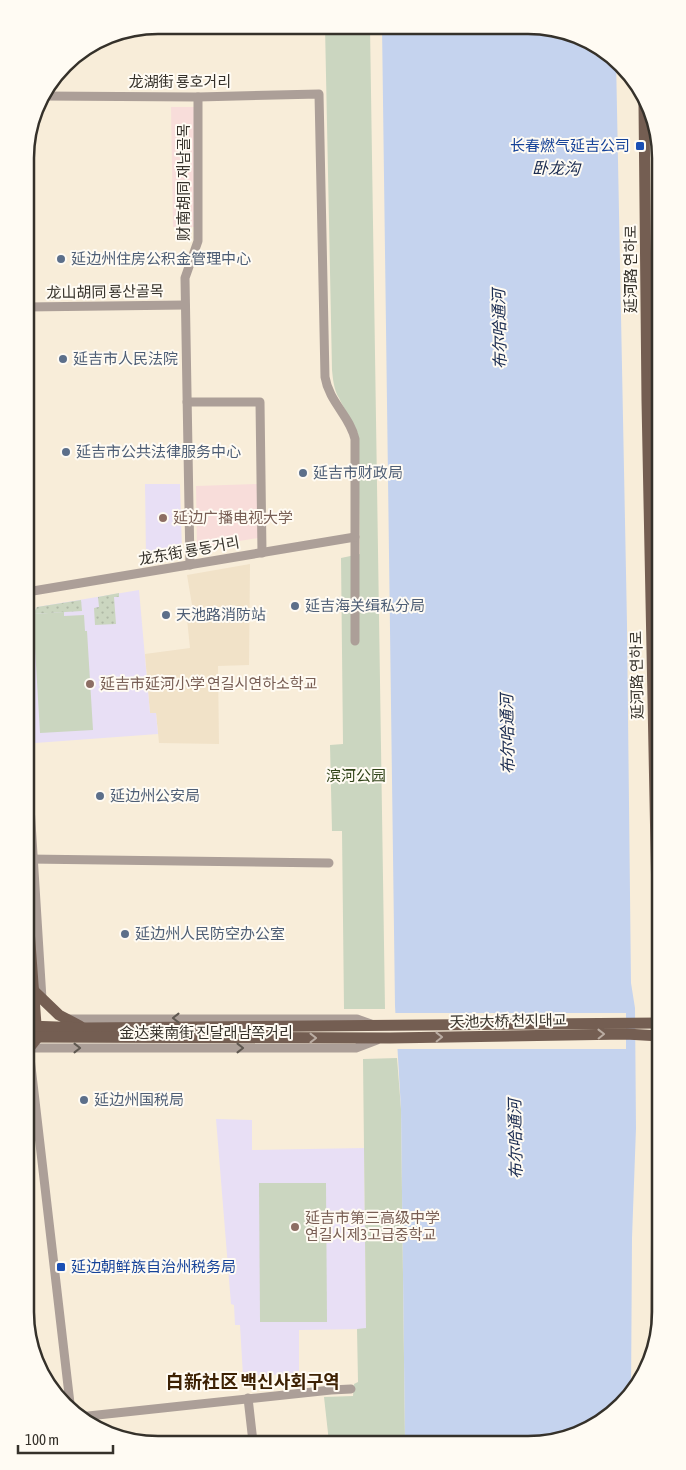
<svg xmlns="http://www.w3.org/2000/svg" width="686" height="1470" viewBox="0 0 686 1470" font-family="'Asap Condensed','Noto Sans SC','Noto Sans KR',sans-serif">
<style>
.commercial{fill:#f8ddda}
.built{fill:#f1e2c8}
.education{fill:#e8dff5}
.grass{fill:url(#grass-dots)}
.green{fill:#cbd6c0}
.water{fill:#c5d3ee}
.pier{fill:#f8edd9}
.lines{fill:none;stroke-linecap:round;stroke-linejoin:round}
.minor{stroke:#ac9f98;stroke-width:9}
.major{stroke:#745e52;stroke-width:11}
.oneway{stroke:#5f5850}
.oneway2{stroke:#baaca2}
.transit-dot{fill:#1a4fb4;stroke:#fffbf3;stroke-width:2}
.service-dot{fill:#5c6f8a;stroke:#fffbf3;stroke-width:2}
.education-dot{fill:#8d6e63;stroke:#fffbf3;stroke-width:2}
.labels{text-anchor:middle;stroke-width:4;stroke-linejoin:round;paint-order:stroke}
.street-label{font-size:15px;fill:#35312a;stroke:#fffbf3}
.transit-label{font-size:15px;fill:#164399;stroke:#fffbf3;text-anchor:end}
.service-label{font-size:15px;fill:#4e5e75;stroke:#fffbf3;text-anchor:start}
.education-label{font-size:15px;fill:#785e54;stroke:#fffbf3;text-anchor:start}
.park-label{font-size:15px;fill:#304318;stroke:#fffbf3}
.water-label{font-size:16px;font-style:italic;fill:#1a2b50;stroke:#fffbf3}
.quarter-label{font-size:18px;font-weight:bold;fill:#3d2103;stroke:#fffbf3}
.rim{fill:none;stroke:#35312a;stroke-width:2.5}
</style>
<defs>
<pattern id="grass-dots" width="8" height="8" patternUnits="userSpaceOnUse" patternTransform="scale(1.25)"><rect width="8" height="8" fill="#cbd6c0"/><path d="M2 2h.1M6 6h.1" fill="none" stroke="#afb8a5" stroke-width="1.8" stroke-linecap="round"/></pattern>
</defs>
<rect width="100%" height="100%" fill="#f8edd9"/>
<g class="commercial">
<path d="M171,107h23l1,120h-22z"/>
<path d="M258,484v54l-61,10 -1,-62z"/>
</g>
<path class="built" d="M250,564l-1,101 -31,1 1,78 -60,-1 -3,-30 -6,1 -5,-60 45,-6 -3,-29 7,-2 -7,-42z"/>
<g class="education">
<path d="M145,484h35l2,67 -36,6z"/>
<path d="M139,590l11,123h6l2,21 -123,9 -6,-124 8,-12z"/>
<path d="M216,1119l36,1v30l112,-2 2,181 -67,1v44l-56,2 -3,-51h-5l-1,-20 -3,-1z"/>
</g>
<g class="grass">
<path d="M119,593v4h-5l2,27 -21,1 -1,-17 5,-1 -1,-10z"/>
<path d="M81,600l1,11 -49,3 4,-7z"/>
</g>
<g class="green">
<path d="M325,26h45l15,983h-41l-2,-178h-10l-2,-86 13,-1 -2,-186 19,-4 -2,-120c-5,-13 -13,-23 -19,-36 -5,-8 -6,-18 -7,-28z"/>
<path d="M64,612v4l20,-1 1,16h2l6,99 -53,3 -7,-119z"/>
<path d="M397,1058l4,51 4,332 -76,1 -5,-45 29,-1 1,-12 4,-2 -1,-53 9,-1 -3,-269z"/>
<path d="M259,1183h67l1,139h-67z"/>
</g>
<path class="water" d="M382,26l172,1 62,31 11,566 4,359 4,25 1,120 -4,110 -1,158 -29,27 -39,17 -158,1 -4,-332 -6,-103z"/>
<path class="pier" d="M393,1013h233v36h-232z"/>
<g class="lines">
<g class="minor">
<path d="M41,96l157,1 121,-3 6,283c4,25 25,39 30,62v202"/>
<path d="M26,307l159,-2"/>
<path d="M187,402h73l2,151"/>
<path d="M648,447l10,4"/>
<path d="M190,565l-5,-287 13,-37v-144"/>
<path d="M27,592l328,-55"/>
<path d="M28,774l14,225"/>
<path d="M28,859l301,4"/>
<path d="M67,1019h290l14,5"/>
<path d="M29,1048h327l21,-8"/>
<path d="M29,1049l42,363"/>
<path d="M248,1398l5,44"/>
<path d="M79,1417l252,-27 20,-1"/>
</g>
<g class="major">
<path d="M644,104l3,297 11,548 -2,386"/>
<path d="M654,370l4,71"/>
<path d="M657,573l1,-65"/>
<path d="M28,916l9,122 -8,10"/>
<path d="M34,991l25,24 21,11"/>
<path d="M28,1026l58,2 574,-5"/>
<path d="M28,1037l362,1 236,-4 34,2"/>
</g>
</g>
<defs><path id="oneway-chevron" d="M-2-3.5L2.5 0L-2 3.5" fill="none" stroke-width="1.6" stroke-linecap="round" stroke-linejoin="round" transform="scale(1.25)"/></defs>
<g class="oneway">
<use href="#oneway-chevron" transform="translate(176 1018) rotate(-180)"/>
<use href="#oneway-chevron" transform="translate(77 1048)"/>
<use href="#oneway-chevron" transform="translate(240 1048)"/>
</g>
<g class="oneway2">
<use href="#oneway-chevron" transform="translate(601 1034) rotate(-1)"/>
<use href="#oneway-chevron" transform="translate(439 1037) rotate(-1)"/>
<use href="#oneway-chevron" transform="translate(313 1038)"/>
</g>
<g class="transit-dot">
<rect x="635" y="141" width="10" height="10" rx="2.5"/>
<rect x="56" y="1262" width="10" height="10" rx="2.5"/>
</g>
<g class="service-dot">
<circle cx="61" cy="259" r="5"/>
<circle cx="63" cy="359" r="5"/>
<circle cx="66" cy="452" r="5"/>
<circle cx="303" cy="473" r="5"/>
<circle cx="295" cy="606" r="5"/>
<circle cx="166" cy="615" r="5"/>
<circle cx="100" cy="796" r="5"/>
<circle cx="125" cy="934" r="5"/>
<circle cx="84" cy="1100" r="5"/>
</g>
<g class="education-dot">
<circle cx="163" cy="518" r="5"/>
<circle cx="90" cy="684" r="5"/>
<circle cx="295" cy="1227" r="5"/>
</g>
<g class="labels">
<g class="street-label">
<text x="180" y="87">龙湖街 룡호거리</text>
<text transform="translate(184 182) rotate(-90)" y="5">财南胡同 재남골목</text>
<text transform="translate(631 269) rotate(-90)" y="5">延河路 연하로</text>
<text transform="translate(105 292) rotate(-1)" y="5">龙山胡同 룡산골목</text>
<text transform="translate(189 551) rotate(-10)" y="5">龙东街 룡동거리</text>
<text transform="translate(637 675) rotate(-91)" y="5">延河路 연하로</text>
<text transform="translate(508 1021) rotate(-1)" y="5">天池大桥 천지대교</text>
<text x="206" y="1038">金达莱南街 진달래남쪽거리</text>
</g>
<g class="transit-label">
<text x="630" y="151">长春燃气延吉公司</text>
<text x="71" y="1272" text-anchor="start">延边朝鲜族自治州税务局</text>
</g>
<g class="service-label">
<text x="71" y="264">延边州住房公积金管理中心</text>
<text x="73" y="364">延吉市人民法院</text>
<text x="76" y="457">延吉市公共法律服务中心</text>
<text x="313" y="478">延吉市财政局</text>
<text x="305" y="611">延吉海关缉私分局</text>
<text x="176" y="620">天池路消防站</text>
<text x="110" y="801">延边州公安局</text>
<text x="135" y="939">延边州人民防空办公室</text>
<text x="94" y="1105">延边州国税局</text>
</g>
<g class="education-label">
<text x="173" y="523">延边广播电视大学</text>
<text x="100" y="689">延吉市延河小学 연길시연하소학교</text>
<text x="305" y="1223">延吉市第三高级中学<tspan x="305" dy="17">연길시제3고급중학교</tspan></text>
</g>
<g class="park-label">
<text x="356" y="781">滨河公园</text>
</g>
<g class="water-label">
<text transform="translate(556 168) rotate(1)" y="6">卧龙沟</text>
<text transform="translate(499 329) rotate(-91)" y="6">布尔哈通河</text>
<text transform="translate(507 734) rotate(-91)" y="6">布尔哈通河</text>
<text transform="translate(515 1139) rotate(-91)" y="6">布尔哈通河</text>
</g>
<g class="quarter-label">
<text x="253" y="1388">白新社区 백신사회구역</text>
</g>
</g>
<path d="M0 0H686V1470H0ZM158 34H528A124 124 0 0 1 652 158V1312A124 124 0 0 1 528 1436H158A124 124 0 0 1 34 1312V158A124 124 0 0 1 158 34Z" fill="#fffbf3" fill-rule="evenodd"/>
<path class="rim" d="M158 34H528A124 124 0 0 1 652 158V1312A124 124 0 0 1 528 1436H158A124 124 0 0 1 34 1312V158A124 124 0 0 1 158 34Z"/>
<path d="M18 1445v8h95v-8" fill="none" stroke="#35312a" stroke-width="2.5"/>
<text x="25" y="1445" font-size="15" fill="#35312a" stroke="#fffbf3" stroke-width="4" paint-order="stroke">100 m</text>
</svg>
